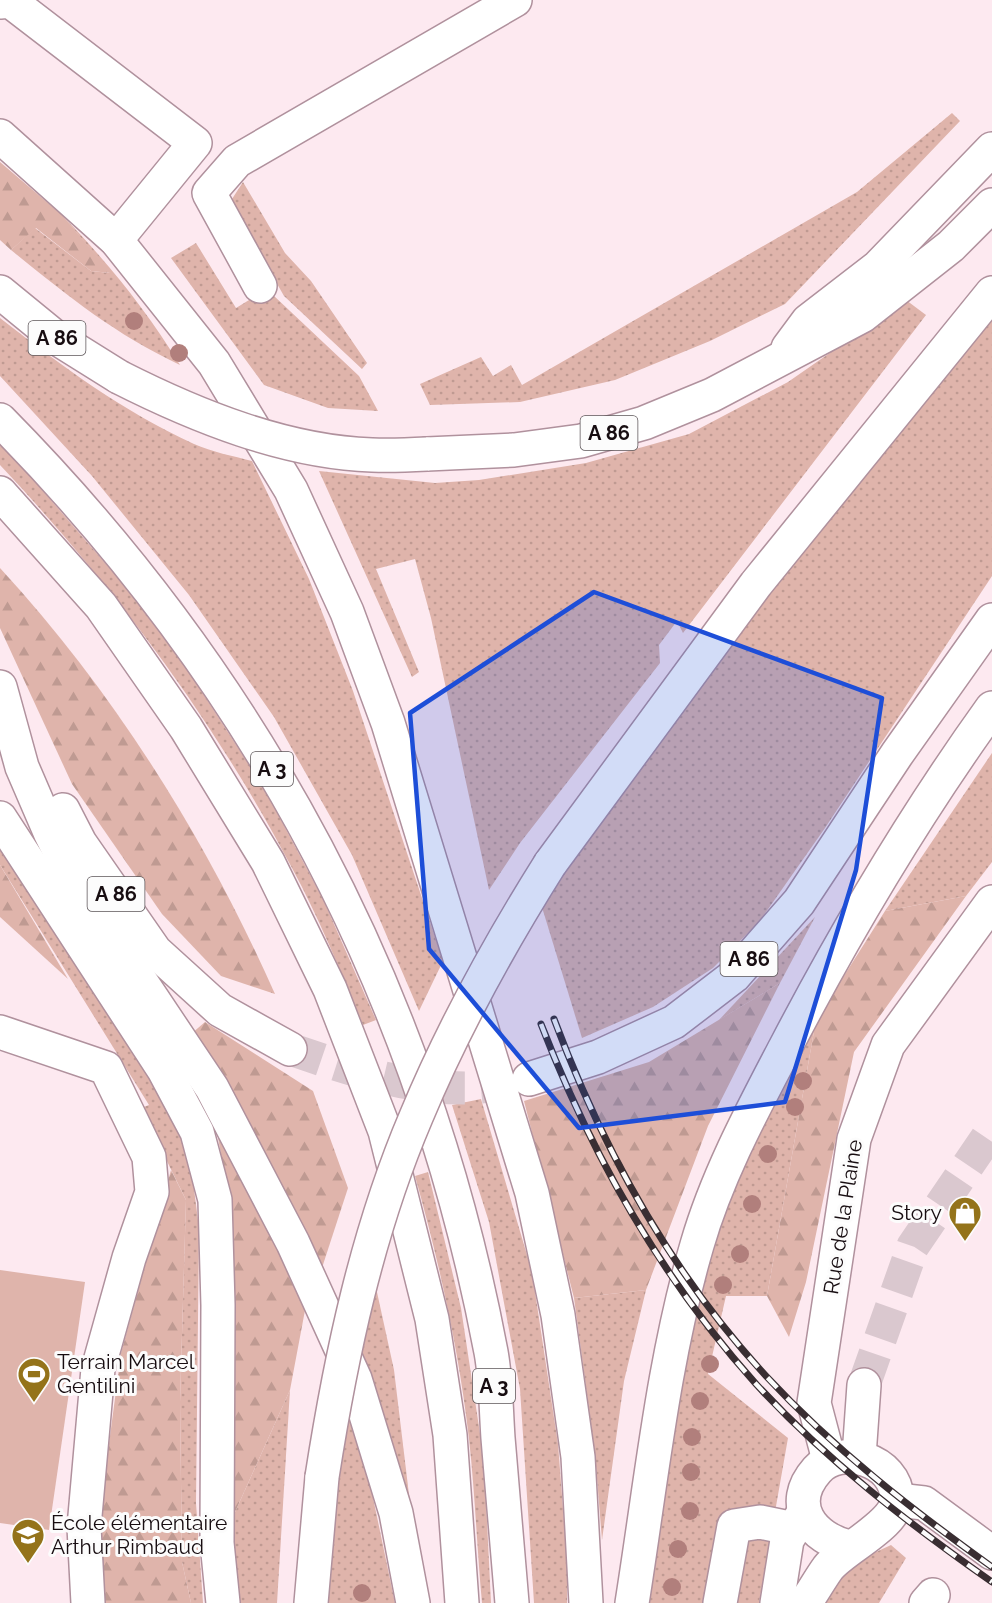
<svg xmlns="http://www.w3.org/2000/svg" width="992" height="1603" viewBox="0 0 992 1603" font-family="Raleway,sans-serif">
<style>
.grass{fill:url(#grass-dots)}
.forest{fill:url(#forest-firs)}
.pitch{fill:#dfb4ab}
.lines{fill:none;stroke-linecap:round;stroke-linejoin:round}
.minor-tunnel{stroke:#dac8cf;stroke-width:33;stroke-dasharray:33 16;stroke-linecap:butt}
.highway-tunnel{stroke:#dac8cf;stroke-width:33;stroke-dasharray:33 16;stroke-linecap:butt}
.minor-casing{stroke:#b0919d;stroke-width:36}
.highway-casing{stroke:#b0919d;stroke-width:36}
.minor{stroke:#fff;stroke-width:33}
.highway{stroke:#fff;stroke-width:33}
.rail-casing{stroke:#392e32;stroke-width:7}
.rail{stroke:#fcfcfc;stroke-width:4.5;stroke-dasharray:14;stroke-linecap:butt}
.highway-bridge-casing{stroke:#b0919d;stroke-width:36;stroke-linecap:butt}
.highway-bridge{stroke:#fff;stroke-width:33}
.tree{fill:#b17f7c}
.marked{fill:#1d4ed8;fill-opacity:0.2;stroke:#1d4ed8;stroke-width:4.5;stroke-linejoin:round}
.labels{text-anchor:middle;stroke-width:6;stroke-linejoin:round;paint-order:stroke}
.shield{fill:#fcfcfc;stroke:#5c5558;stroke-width:1.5}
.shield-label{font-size:20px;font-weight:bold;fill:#170d11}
.poi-label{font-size:21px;fill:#170d11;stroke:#fcfcfc;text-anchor:start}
.street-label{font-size:21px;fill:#170d11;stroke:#fcfcfc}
</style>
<defs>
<pattern id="grass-dots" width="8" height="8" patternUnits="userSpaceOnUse" patternTransform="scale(1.5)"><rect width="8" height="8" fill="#dfb4ab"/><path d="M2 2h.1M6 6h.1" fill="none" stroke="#bf9a92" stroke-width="1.8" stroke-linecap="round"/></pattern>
<pattern id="forest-firs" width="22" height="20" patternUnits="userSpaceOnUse" patternTransform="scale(1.5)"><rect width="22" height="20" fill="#dfb4ab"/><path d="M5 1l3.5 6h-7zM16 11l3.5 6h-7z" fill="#bf9a92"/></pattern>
</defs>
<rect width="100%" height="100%" fill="#fde9f0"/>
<g class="grass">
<path d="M952,113l8,8 -175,183 -75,37 -95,39 -95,22 -90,3 -10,-21 61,-27 12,19 18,-11 11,20 335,-193z"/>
<path d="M243,182l42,71 26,28 56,82 -5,6 -78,-73 -46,-81 -6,-16z"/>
<path d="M62,215c46,48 83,93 118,150 -67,-32 -112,-69 -169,-115l24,-22 56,43 19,2z"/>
<path d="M196,243l40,65 18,-11 19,-2 86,81 19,35 -50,-3 -64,-23 -93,-127z"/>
<path d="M906,300l20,15 -243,318 -6,-12 -18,24 1,18 -140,180 -31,47 -58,-272 -16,-59 -39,10 43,103 -7,5 -93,-206 116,12 44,-3 107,-17 103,-29 99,-52z"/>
<path d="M992,310v266l-167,252 -66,94 -46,46 -60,39 -71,31 -41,-134 100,-148z"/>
<path d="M0,318c60,47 124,94 194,126 18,8 39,12 58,17l57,118 44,112 90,270 -24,50 -67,-156 -78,-138 -85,-122 -97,-119 -92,-100z"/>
<path d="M0,441l149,173 51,75 64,99 59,111 53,121 -13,5c-22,-53 -44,-107 -71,-157 -78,-148 -178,-282 -292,-403z"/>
<path d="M992,753v109l-26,34 -81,15z"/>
<path d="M0,842l166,261 24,55 9,70 -3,275 7,100h-12l-9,-41 -2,-160 6,-202 -45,-92 8,-3 -149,-240z"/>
<path d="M815,917l-35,66 -61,37z"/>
<path d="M816,1020l-49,276h-41l-18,78 80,64 -29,165h-117l42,-270 51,-157z"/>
<path d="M481,1099l51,173 26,172 9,116v43h-33l-14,-214 -31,-167 -37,-117z"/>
<path d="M428,1172l33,136 23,152 7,143h-9c-5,-54 -7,-110 -13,-164 -10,-89 -30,-177 -54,-263z"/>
<path d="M373,1274l21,96 20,166 -58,-181z"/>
<path d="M646,1290l-22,91 -22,159 -7,-86 -21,-156z"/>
<path d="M290,1390l-13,213h-41l-5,-82z"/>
<path d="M347,1405l20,64 28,134h-75z"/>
<path d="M891,1545l15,13 -27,45h-58l27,-38z"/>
</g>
<g class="forest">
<path d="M0,162l62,53 49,58 -20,-2 -55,-43 -25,22 -11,-10z"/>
<path d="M0,568c115,125 206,271 275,426l-54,-18 -59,-62 -90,-130 -72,-156z"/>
<path d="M0,865l68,114 -68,-62z"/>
<path d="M966,896l-112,156 -48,230 -17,55 -22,-41 49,-276 69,-109z"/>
<path d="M780,983l-72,143 -62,164 -72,8 -50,-197 125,-39z"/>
<path d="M205,1022l108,69 35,97 -29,89 -128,-243z"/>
<path d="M217,1132l89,173 -16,85 -59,131v-310z"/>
<path d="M171,1170l15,30 -6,202 2,160 9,41h-89l-1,-99 20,-151z"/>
</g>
<path class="pitch" d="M0,1270l85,12 -36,248 -49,-7z"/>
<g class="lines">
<path class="minor-tunnel" d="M864,1385l49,-139 79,-116"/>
<path class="highway-tunnel" d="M290,1049c58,20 113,39 175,39 20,0 41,-5 60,-8"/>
<defs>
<g id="minor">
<path d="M0,2l10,-1 185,142 -79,97"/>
<path d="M260,286l-51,-93 28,-32 278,-161"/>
<path d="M0,1032l106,36 43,89 3,35 -23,66 -31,111 -14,158 4,76"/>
<path d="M859,1456l5,-71"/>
<path d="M829,1460l-15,-57 40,-264 34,-94 104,-143"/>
<path d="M897,1500l27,3 68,50"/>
<path d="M720,1603l14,-77 26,-4 34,7"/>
<path d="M777,1603l10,-63 17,-28"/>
<path d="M805,1603c8,-11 15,-24 23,-35 16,-20 70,-44 69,-70 -1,-38 -56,-55 -80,-28 -31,35 -5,68 32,77"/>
<path d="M926,1603l7,-8"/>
</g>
<g id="highway">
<path d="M0,136l116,104 98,123 77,127 56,122 41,111 144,470 26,122 20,142 8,146"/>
<path d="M0,292l55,45 64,40"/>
<path d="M788,348l20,-27 70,-54 114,-118"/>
<path d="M0,420c257,260 423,572 491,932 5,27 5,57 7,86 5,55 9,110 14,165"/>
<path d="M427,454l87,-4 67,-9 63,-18 68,-28 150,-79 89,-70 41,-41"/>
<path d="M0,493l101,113 85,122 82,134 62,127 55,142 47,188 18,116 12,168"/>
<path d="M0,687l22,80 28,65 27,54 135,202 81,155 62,136 41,134 17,90"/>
<path d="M63,810l17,33 75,108 65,59 70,39"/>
<path d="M0,818l164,252 33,62 18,68 3,105 -1,238 6,60"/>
<path d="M550,864l206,-280 236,-291"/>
<path d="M529,1079l69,-22 76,-35 60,-46 65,-74 98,-148 95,-134"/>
<path d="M311,1603l11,-126"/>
<path d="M632,1603c19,-119 31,-242 65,-358 20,-69 55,-134 88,-197 61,-117 130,-233 207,-340"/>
</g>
</defs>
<use href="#minor" class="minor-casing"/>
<use href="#highway" class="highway-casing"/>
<use href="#minor" class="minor"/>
<use href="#highway" class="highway"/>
<defs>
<g id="rail">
<path d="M554,1019c49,131 117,254 212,357 68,73 145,133 226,191"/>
<path d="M541,1024c51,132 120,254 215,360 70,76 152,139 236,198"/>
</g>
</defs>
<use href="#rail" class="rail-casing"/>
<use href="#rail" class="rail"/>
<defs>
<g id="highway-bridge">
<path d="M119,377c77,39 166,75 253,78 18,1 37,0 55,-1"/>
<path d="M322,1477c19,-122 45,-245 94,-360 37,-89 83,-172 134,-253"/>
</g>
</defs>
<use href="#highway-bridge" class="highway-bridge-casing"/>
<use href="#highway-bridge" class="highway-bridge"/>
</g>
<g class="tree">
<circle cx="134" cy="321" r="9"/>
<circle cx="179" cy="353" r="9"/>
<circle cx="803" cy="1081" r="9"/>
<circle cx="795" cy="1107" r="9"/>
<circle cx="768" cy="1154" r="9"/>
<circle cx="752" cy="1204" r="9"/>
<circle cx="740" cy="1254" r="9"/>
<circle cx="723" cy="1285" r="9"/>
<circle cx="710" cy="1364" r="9"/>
<circle cx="700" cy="1401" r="9"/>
<circle cx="692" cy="1437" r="9"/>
<circle cx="691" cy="1472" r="9"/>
<circle cx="690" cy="1511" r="9"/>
<circle cx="678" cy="1549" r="9"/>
<circle cx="672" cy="1587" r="9"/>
<circle cx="362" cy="1593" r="9"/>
</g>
<path class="marked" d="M594,592l288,106 -26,172 -71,232 -206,26 -150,-179 -19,-236z"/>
<defs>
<symbol id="shop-pin" viewBox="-11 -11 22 30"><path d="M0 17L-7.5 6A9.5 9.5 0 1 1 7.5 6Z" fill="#94731a" stroke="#fcfcfc"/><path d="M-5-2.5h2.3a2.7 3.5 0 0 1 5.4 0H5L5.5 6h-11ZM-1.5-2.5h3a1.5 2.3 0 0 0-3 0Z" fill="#fff"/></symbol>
<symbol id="stadium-pin" viewBox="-11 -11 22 30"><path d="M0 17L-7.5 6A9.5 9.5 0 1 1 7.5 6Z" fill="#94731a" stroke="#fcfcfc"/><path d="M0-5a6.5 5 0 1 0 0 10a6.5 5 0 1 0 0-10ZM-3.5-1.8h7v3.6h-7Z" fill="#fff"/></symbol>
<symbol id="school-pin" viewBox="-11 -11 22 30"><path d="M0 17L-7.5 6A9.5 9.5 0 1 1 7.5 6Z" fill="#94731a" stroke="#fcfcfc"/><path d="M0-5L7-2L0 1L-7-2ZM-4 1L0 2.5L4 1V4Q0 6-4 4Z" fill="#fff"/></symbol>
</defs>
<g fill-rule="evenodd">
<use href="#shop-pin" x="946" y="1194" width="38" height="52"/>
<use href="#stadium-pin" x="15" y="1355" width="38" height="52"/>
<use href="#school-pin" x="9" y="1516" width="38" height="52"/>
</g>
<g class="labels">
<g class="shield">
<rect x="28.5" y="321" width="57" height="34" rx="4.5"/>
<rect x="580.5" y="416" width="57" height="34" rx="4.5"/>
<rect x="251" y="752" width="42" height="34" rx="4.5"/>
<rect x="87.5" y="877" width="57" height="34" rx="4.5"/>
<rect x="720.5" y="942" width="57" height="34" rx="4.5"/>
<rect x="473" y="1369" width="42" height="34" rx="4.5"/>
</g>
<g class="shield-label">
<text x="57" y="345">A 86</text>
<text x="609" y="440">A 86</text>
<text x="272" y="776">A 3</text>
<text x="116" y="901">A 86</text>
<text x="749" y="966">A 86</text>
<text x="494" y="1393">A 3</text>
</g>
<g class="poi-label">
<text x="942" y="1220" text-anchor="end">Story</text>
<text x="57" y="1369">Terrain Marcel<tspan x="57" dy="24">Gentilini</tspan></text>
<text x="51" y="1530">École élémentaire<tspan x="51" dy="24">Arthur Rimbaud</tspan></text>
</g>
<g class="street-label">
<text transform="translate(843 1217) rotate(-81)" y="7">Rue de la Plaine</text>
</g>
</g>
</svg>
